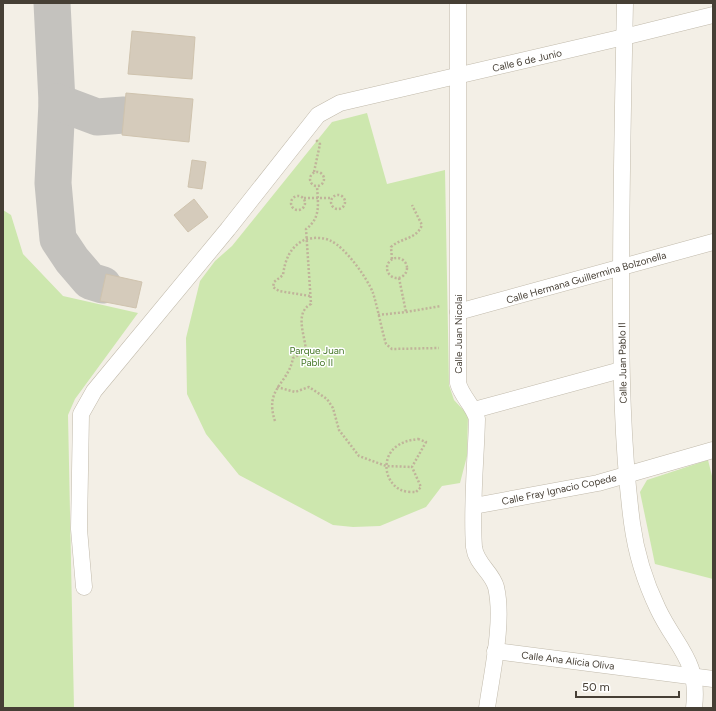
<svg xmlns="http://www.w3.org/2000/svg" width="716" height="711" viewBox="0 0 716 711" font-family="Figtree,sans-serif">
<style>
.green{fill:#cde7ae}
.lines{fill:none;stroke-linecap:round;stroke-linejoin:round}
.taxiway{stroke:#c4c2be;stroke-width:37}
.building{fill:#d5cbbb;stroke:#cfc3ae}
.minor-casing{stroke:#c1baab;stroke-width:17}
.path{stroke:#c0b39a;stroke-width:2.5;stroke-dasharray:2 2;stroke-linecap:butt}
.minor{stroke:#fff;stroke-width:16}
.labels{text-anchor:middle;stroke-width:3;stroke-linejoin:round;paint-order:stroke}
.street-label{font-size:10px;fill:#463f35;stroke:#fff}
.park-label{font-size:10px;fill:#457728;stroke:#fff}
</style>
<rect width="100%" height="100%" fill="#f3efe6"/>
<g class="green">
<path d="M367,113l20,71 58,-14 4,215 5,15 14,15 -1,41 -7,27 -18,3 -16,21 -46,19 -27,1 -20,-2 -94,-50 -33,-41 -19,-40 -1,-56 14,-57 15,-20 17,-15 100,-124z"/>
<path d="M3,210l8,5 12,39 40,42 75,17 -63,86 -7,16 6,293h-71z"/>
<path d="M708,460l5,20v99l-58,-15 -15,-72 7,-12z"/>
</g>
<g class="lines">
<g class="taxiway">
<path d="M52,3l5,99 -4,81 5,56 14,21 18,21 13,4"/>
<path d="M57,102l40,15 27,-2"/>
</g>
</g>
<g class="building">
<path d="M132,31l63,6 -3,42 -64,-5z"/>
<path d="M126,93l67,6 -4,43 -67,-7z"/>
<path d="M192,160l14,2 -4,27 -14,-2z"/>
<path d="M194,199l14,18 -20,15 -14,-17z"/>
<path d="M106,274l36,8 -6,26 -36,-7z"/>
</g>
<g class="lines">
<defs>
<g id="minor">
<path d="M458,3v380c4,14 15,22 19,36 -1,42 -6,86 -3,128 2,17 18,25 22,40 8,34 -4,85 -9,121"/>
<path d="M625,3c-2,95 -4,190 -4,286 0,78 1,157 11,234 4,30 13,59 26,86 18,38 42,52 36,99"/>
<path d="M458,312l255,-70"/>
<path d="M474,410l147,-40"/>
<path d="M474,506l124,-23 115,-33"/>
<path d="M84,587l-5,-58 2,-115 13,-23 134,-162 90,-114 22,-12 284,-66 89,-22"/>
<path d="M495,651l218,28"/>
</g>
</defs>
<use href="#minor" class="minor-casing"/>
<g class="path">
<circle cx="317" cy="179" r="7"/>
<path d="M314,172l6,-28 -5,-5"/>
<circle cx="338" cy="202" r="7"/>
<circle cx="298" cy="203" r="7"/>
<path d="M304,198h27"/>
<circle cx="397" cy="268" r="10"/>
<path d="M392,259l-1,-12c11,-10 25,-7 31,-22l-10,-20"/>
<path d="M399,278l7,34"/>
<path d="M310,296l-31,-5 -6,-4 1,-5 9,-7c2,-15 7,-28 21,-35 8,-3 20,-3 27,1 14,6 37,38 42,52 5,16 8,34 13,51l6,5 47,-1"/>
<path d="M378,315l28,-3 35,-6"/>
<path d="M277,387l18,5 14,-5 18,12 6,9 6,22 20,26 27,10 26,1"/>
<path d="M275,421c-11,-33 13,-36 18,-63l13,-7c-1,-16 -12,-38 5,-47l-5,-75c15,-11 12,-25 11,-43"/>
<path d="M418,439l8,3 -14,25 9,20 -5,5c-4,0 -11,0 -15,-2 -17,-8 -20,-33 -4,-44 7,-5 14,-6 21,-7z"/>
</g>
<use href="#minor" class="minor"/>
</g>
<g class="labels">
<g class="street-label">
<text transform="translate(527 60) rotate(-13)" y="4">Calle 6 de Junio</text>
<text transform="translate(586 277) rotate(-16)" y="4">Calle Hermana Guillermina Bolzonella</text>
<text transform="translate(458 334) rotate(-90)" y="4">Calle Juan Nicolai</text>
<text transform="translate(622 363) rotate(-91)" y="4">Calle Juan Pablo II</text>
<text transform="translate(559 489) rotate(-12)" y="4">Calle Fray Ignacio Copede</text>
<text transform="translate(568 660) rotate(7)" y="4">Calle Ana Alicia Oliva</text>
</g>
<g class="park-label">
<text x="317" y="354">Parque Juan<tspan x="317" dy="12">Pablo II</tspan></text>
</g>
</g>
<rect width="716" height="711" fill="none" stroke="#463f35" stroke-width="8"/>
<path d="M576 691v6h103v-6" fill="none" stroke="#463f35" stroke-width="2"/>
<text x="582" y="691" font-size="12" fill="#463f35" stroke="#ffffff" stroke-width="3" paint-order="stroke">50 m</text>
</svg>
